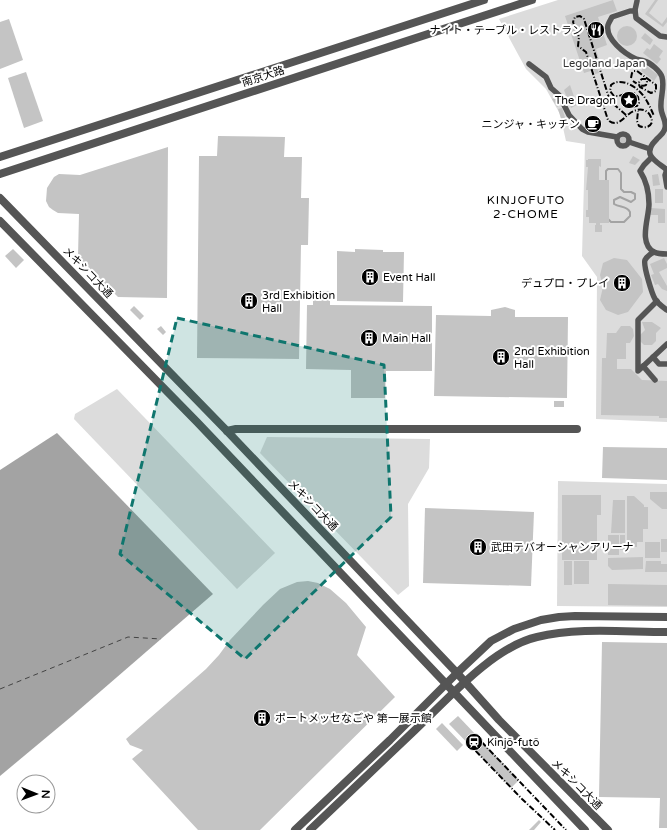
<svg xmlns="http://www.w3.org/2000/svg" width="667" height="830" viewBox="0 0 667 830" font-family="'Varela Round','Noto Sans JP',sans-serif">
<style>
.green{fill:#dcdcdc}
.water{fill:#a3a3a3}
.lines{fill:none;stroke-linecap:round;stroke-linejoin:round}
.stream{stroke:#a3a3a3;stroke-width:2}
.ferry{stroke:#444;stroke-width:1;stroke-dasharray:5 4;stroke-linecap:butt}
.building{fill:#c4c4c4}
.pedestrian{stroke:#555;stroke-width:5.5}
.tertiary{stroke:#555;stroke-width:8}
.rail{stroke:#000;stroke-width:2;stroke-dasharray:6 2 1 2;stroke-linecap:butt}
.marked{fill:#0f766e;fill-opacity:0.2;stroke:#0f766e;stroke-width:3;stroke-dasharray:8 5;stroke-linejoin:round}
.labels{text-anchor:middle;stroke-width:4;stroke-linejoin:round;paint-order:stroke}
.poi-label{font-size:11px;fill:#000;stroke:#fff;text-anchor:start}
.park-label{font-size:11px;fill:#333;stroke:#fff}
.street-label{font-size:11px;fill:#000;stroke:#fff}
.neighbourhood-label{font-size:12px;letter-spacing:1px;fill:#000;stroke:#fff}
</style>
<rect width="100%" height="100%" fill="#fff"/>
<g class="green">
<path d="M558,0h109v422l-71,-3 1,-142 -15,-21 3,-112 -19,-3 -6,-27 -14,-25 -20,-20 -27,-50z"/>
<path d="M117,389l158,164 -38,36 -163,-170 1,-5z"/>
<path d="M267,437l163,2 -1,29 -21,36 1,82 -11,9 -138,-142z"/>
<path d="M558,481l109,3v123l-110,-1z"/>
</g>
<path class="water" d="M57,433l156,161 -141,122 -72,60v-306z"/>
<g class="lines">
<path class="stream" d="M608,169h10l3,4v16l3,3h7l4,2v5l-4,3 -11,-5 -6,3v4c6,4 12,1 16,8v4l-6,6h-13l-5,-5v-46z"/>
<path class="ferry" d="M0,689l128,-52 33,2"/>
</g>
<g class="building">
<path d="M613,0l4,11 -19,6 9,28 -11,4 5,18 -4,1 2,5 -4,1 -1,-4 -10,3 -19,-57z"/>
<path d="M655,0h3l-9,13 13,11 5,-7v5l-4,5 -18,-13z"/>
<path d="M9,19l14,41 -23,9v-47z"/>
<circle cx="627" cy="36" r="10"/>
<path d="M645,33l8,7 -3,5 -9,-7z"/>
<path d="M654,44l9,7 -4,6 2,2 -4,5 -14,-11 4,-5 3,2z"/>
<path d="M645,65l13,10 -4,6 -13,-10z"/>
<path d="M26,72l17,49 -19,7 -16,-50z"/>
<path d="M570,85l7,20 -6,3 -7,-18z"/>
<path d="M557,96l4,8 -4,3 -5,-8z"/>
<path d="M562,108l5,16 -4,1 -5,-16z"/>
<path d="M588,120l10,1v6h-11z"/>
<circle cx="624" cy="140" r="4"/>
<path d="M218,136l67,1 -1,20h18l-1,41h8l-1,47h-7l-2,114 -102,-1 2,-202h18z"/>
<path d="M168,147l-1,151 -49,-1 -40,-40 1,-43 -21,-1 -5,-3 -4,-3 -3,-6 1,-13 7,-11 5,-3 21,1z"/>
<path d="M633,156l7,4 -5,5 -6,-2z"/>
<path d="M588,159h13v8l-2,-1v14h10v43h-9v2h2v7h-7v-7h1v-2h-7v-6h-3v-7h2v-20h-2l2,-23h-2v-7h2z"/>
<path d="M658,174l2,11 -7,1 -1,-11z"/>
<rect x="655" y="189" width="8" height="14"/>
<path d="M651,208l14,1v14h-7v-8h-8z"/>
<path d="M13,249l11,11 -8,8 -11,-12z"/>
<path d="M355,249l28,1v2h21l-1,50 -66,-1v-50l18,1z"/>
<path d="M614,258l13,2 15,19 1,13 -15,20 -10,3 -12,-5 -6,-10 3,-13 -3,-12 3,-12z"/>
<path d="M664,258l3,6v4l-8,4 8,14v5l-5,-2 -4,-5 -3,1 -4,-10 3,-1 -4,-10z"/>
<path d="M313,291h17v14l102,1v65h-46l-1,27h-34v-28l-45,-1 1,-64h6z"/>
<path d="M134,306l10,10 -4,4 -10,-10z"/>
<path d="M505,307l10,3v7h53l-1,81 -133,-2 2,-81 55,1v-6z"/>
<path d="M642,322h10l9,6 -5,5v8l-4,4h-8l-4,-4v-6l5,-5z"/>
<path d="M161,326l5,6 -3,3 -6,-6z"/>
<path d="M621,326h9l3,3 1,7 -4,7h-4v16h-9v10h14l11,11 25,1v37h-8v-2l-58,-1 1,-57h4l1,-25h9z"/>
<rect x="554" y="401" width="10" height="6"/>
<path d="M603,447l64,1v32l-65,-2z"/>
<path d="M650,492h17v17h-5l-12,-10z"/>
<path d="M562,495h39v20h-4v45h-35z"/>
<path d="M627,496h7l10,9v2h4v22h-5v13h-6v5h-10z"/>
<path d="M613,500h12v33h-14z"/>
<path d="M425,508l109,4 -3,74 -108,-3z"/>
<rect x="608" y="535" width="11" height="20"/>
<rect x="620" y="535" width="5" height="15"/>
<rect x="661" y="539" width="6" height="13"/>
<rect x="645" y="542" width="15" height="16"/>
<path d="M643,557v12l-31,1 -4,-4v-8z"/>
<rect x="564" y="561" width="8" height="24"/>
<rect x="574" y="561" width="15" height="23"/>
<path d="M646,561h15v3h6v8h-22z"/>
<path d="M308,581l10,2 12,6 16,14 20,24 -9,28 38,42 -135,133h-62l-66,-71 11,-9 -13,-5 -4,-6 80,-70 13,-14 11,-15 33,-35 17,-16 17,-7z"/>
<path d="M608,584l59,1v21l-59,-1z"/>
<path d="M602,642l65,1v185h-8l1,-30 -61,-1z"/>
<path d="M458,716l61,64 -8,8 -62,-64z"/>
<path d="M442,723l21,22 -6,6 -21,-22z"/>
<path d="M539,820l2,2 -7,8h-5z"/>
</g>
<g class="lines">
<g class="pedestrian">
<path d="M637,1l-2,9 1,8 24,18 7,1"/>
<path d="M635,11h-5l-18,6c-1,2 -3,5 -4,8 -3,14 17,29 28,34 2,1 6,1 8,2 7,2 16,10 18,16 3,11 -2,20 -1,31 0,7 6,13 4,20 -1,6 -6,8 -9,12 -15,15 0,21 11,30"/>
<path d="M529,64l17,13 5,11 8,7 10,20 13,14 6,3 29,5"/>
<circle cx="623" cy="140" r="6"/>
<path d="M629,142l21,7"/>
<path d="M651,158l-7,7 -4,6c7,11 9,21 9,33 0,14 -11,39 5,48 4,2 9,2 13,2"/>
<path d="M667,169l-2,6 2,12"/>
<path d="M654,252c-4,2 -7,4 -9,8 -2,5 7,34 10,39 3,5 8,8 12,11"/>
<path d="M657,301l-19,19v51l29,-27"/>
<path d="M653,357l6,7h8"/>
<path d="M643,366l12,14"/>
</g>
<g class="tertiary">
<path d="M0,157l484,-157"/>
<path d="M0,174l532,-174"/>
<path d="M0,198l227,233 230,242 42,47 109,110"/>
<path d="M0,221l197,201 388,408"/>
<path d="M227,431l9,-2h341"/>
<path d="M295,830l95,-90 67,-67 34,-32 23,-12 27,-9 18,-3 16,-1 92,1"/>
<path d="M310,830c35,-33 70,-67 105,-100 33,-31 78,-83 122,-93 40,-10 88,-5 130,-5"/>
</g>
<g class="rail">
<path d="M631,78l1,-5 2,-2h3l19,14v6l-5,2 -11,-6c-2,-4 -1,-6 2,-8h4l1,3 -1,3c-4,2 -9,-1 -13,-4"/>
<path d="M630,92l-5,5 1,6 2,4 9,-1 2,-3 -1,-6 -4,-4h-4"/>
<path d="M625,94l-6,2h-5l-4,-5 1,-6c8,-7 21,-1 28,6 7,6 11,16 15,25"/>
<path d="M626,115l-16,-14 -26,-82 -4,-3 -5,1 -2,5 6,15 -1,9 8,6 22,68c3,3 7,4 11,2 4,-2 7,-6 10,-8 10,-8 22,-5 23,8 -2,6 -8,6 -13,4l-2,-5 1,-10"/>
<path d="M474,734l92,96"/>
<path d="M468,743l54,56 33,31"/>
</g>
</g>
<path class="marked" d="M177,318l207,47 7,152 -146,142 -125,-105z"/>
<defs>
<symbol id="restaurant-disc" viewBox="-11 -11 22 22"><circle r="9.5" fill="#000" stroke="#fff"/><path d="M-5-6h1v4h1v-4h1v4h1v-4h1v5L-1.5 .5V6h-2V.5L-5-1ZM5-6V6H3V1.5H1.5Q1.5-4 5-6Z" fill="#fff"/></symbol>
<symbol id="sight-disc" viewBox="-11 -11 22 22"><circle r="9.5" fill="#000" stroke="#fff"/><path d="M0-6L1.8-2.2L6-1.7L2.9 1.2L3.7 5.4L0 3.3L-3.7 5.4L-2.9 1.2L-6-1.7L-1.8-2.2Z" fill="#fff"/></symbol>
<symbol id="cafe-disc" viewBox="-11 -11 22 22"><circle r="9.5" fill="#000" stroke="#fff"/><path d="M-5.5-4.5H6V0H3Q3 3.5 0 3.5H-2.5Q-5.5 3.5-5.5 0ZM3-3.2v2h1.7v-2ZM-6 4.5H4V6H-6Z" fill="#fff"/></symbol>
<symbol id="building-disc" viewBox="-11 -11 22 22"><circle r="9.5" fill="#000" stroke="#fff"/><path d="M-4-6H4V6H1V3H-1V6H-4ZM-2.5-4.3h1.7v1.8h-1.7ZM.8-4.3h1.7v1.8H.8ZM-2.5-1h1.7V.8h-1.7ZM.8-1h1.7V.8H.8Z" fill="#fff"/></symbol>
<symbol id="station-disc" viewBox="-11 -11 22 22"><circle r="9.5" fill="#000" stroke="#fff"/><path d="M-3-6H3Q5-6 5-4V2Q5 4 3 4L4.5 6H3L1.5 4h-3L-3 6H-4.5L-3 4Q-5 4-5 2V-4Q-5-6-3-6ZM-3.5-4v3h7v-3ZM-3.5 1v1.5H-2V1ZM2 1v1.5H3.5V1Z" fill="#fff"/></symbol>
</defs>
<g fill-rule="evenodd">
<use href="#restaurant-disc" x="586" y="20" width="20" height="20"/>
<use href="#sight-disc" x="619" y="90" width="20" height="20"/>
<use href="#cafe-disc" x="583" y="114" width="20" height="20"/>
<use href="#building-disc" x="360" y="267" width="20" height="20"/>
<use href="#building-disc" x="612" y="273" width="20" height="20"/>
<use href="#building-disc" x="239" y="291" width="20" height="20"/>
<use href="#building-disc" x="359" y="328" width="20" height="20"/>
<use href="#building-disc" x="491" y="347" width="20" height="20"/>
<use href="#building-disc" x="468" y="537" width="20" height="20"/>
<use href="#building-disc" x="252" y="708" width="20" height="20"/>
<use href="#station-disc" x="464" y="732" width="20" height="20"/>
</g>
<g class="labels">
<g class="poi-label">
<text x="583" y="34" text-anchor="end">ナイト・テーブル・レストラン</text>
<text x="616" y="104" text-anchor="end">The Dragon</text>
<text x="580" y="128" text-anchor="end">ニンジャ・キッチン</text>
<text x="383" y="281">Event Hall</text>
<text x="609" y="287" text-anchor="end">デュプロ・プレイ</text>
<text x="262" y="299">3rd Exhibition<tspan x="262" dy="13">Hall</tspan></text>
<text x="382" y="342">Main Hall</text>
<text x="514" y="355">2nd Exhibition<tspan x="514" dy="13">Hall</tspan></text>
<text x="491" y="551">武田テバオーシャンアリーナ</text>
<text x="275" y="722">ポートメッセなごや 第一展示館</text>
<text x="487" y="746">Kinjō-futō</text>
</g>
<g class="park-label">
<text x="604" y="67">Legoland Japan</text>
</g>
<g class="street-label">
<text transform="translate(263 76) rotate(-18)" y="4">南京大路</text>
<text transform="translate(88 272) rotate(46)" y="4">メキシコ大通</text>
<text transform="translate(313 505) rotate(46)" y="4">メキシコ大通</text>
<text transform="translate(577 784) rotate(45)" y="4">メキシコ大通</text>
</g>
<g class="neighbourhood-label">
<text x="526" y="204">KINJOFUTO<tspan x="526" dy="14">2-CHOME</tspan></text>
</g>
</g>
<g transform="translate(36 794) rotate(91)"><circle r="19" fill="#ffffff" stroke="#999999"/>
<path d="M0-3L7 15L0 10L-7 15Z" fill="#000000"/>
<text y="-6" font-size="11" font-weight="bold" text-anchor="middle" fill="#000000">N</text>
</g>
</svg>
